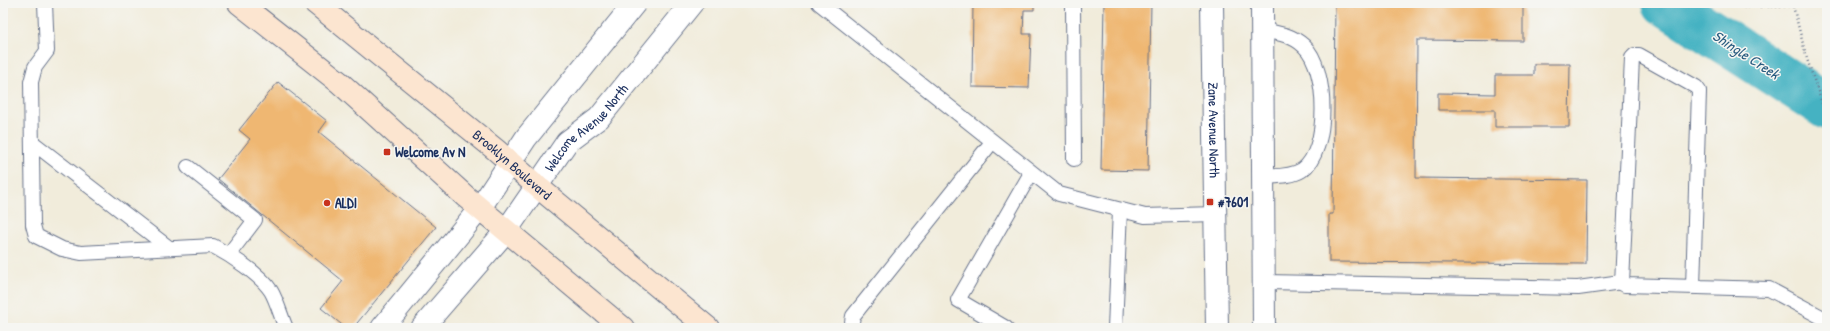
<svg xmlns="http://www.w3.org/2000/svg" width="1830" height="331" viewBox="0 0 1830 331" font-family="'Patrick Hand',sans-serif">
<style>
.lines{fill:none;stroke-linecap:round;stroke-linejoin:round}
.river{stroke:#45b2c2;stroke-width:46}
.building{fill:#efb772}
.service-casing{stroke:#66718a;stroke-width:16}
.minor-casing{stroke:#66718a;stroke-width:24}
.tertiary-casing{stroke:#66718a;stroke-width:24}
.secondary-casing{stroke:#66718a;stroke-width:24}
.path{stroke:#66718a;stroke-width:2.5;stroke-dasharray:1 3;stroke-linecap:butt}
.service{stroke:#fff;stroke-width:14}
.minor{stroke:#fff;stroke-width:22}
.tertiary{stroke:#fff;stroke-width:22}
.secondary{stroke:#fce5d0;stroke-width:22}
.poi-dot{fill:#c8321e;stroke:#f6f6f2;stroke-width:1.5}
.labels{text-anchor:middle;stroke-width:3;stroke-linejoin:round;paint-order:stroke}
.street-label{font-size:14px;fill:#1b2f5e;stroke:#f6f6f2}
.poi-label{font-size:14px;font-weight:bold;fill:#1b2f5e;stroke:#f6f6f2;text-anchor:start}
.water-label{font-size:15px;font-style:italic;fill:#2a5d81;stroke:#f6f6f2}
</style>
<rect width="100%" height="100%" fill="#f6f6f2"/>
<filter id="ink" filterUnits="userSpaceOnUse"><feTurbulence type="fractalNoise" baseFrequency=".025" numOctaves="2"/><feDisplacementMap in="SourceGraphic" scale="8" xChannelSelector="R" yChannelSelector="G"/><feConvolveMatrix kernelMatrix="1 2 1 2 8 2 1 2 1" color-interpolation-filters="sRGB"/></filter>
<filter id="wash" filterUnits="userSpaceOnUse"><feTurbulence type="fractalNoise" baseFrequency=".012" numOctaves="4" result="noise"/><feDisplacementMap in="SourceGraphic" scale="16" xChannelSelector="R" yChannelSelector="G"/><feGaussianBlur stdDeviation="0.9" result="paint"/><feColorMatrix in="noise" values="0 0 0 0 0 0 0 0 0 0 0 0 0 0 0 0 0 1.4 0 .05"/><feComposite in="paint" operator="in"/></filter>
<g filter="url(#wash)">
<rect width="100%" height="100%" fill="#f1ecdb"/>
<g class="lines">
<path class="river" d="M1665,3l162,104"/>
</g>
<g id="blocks">
<g class="building">
<path d="M973,3h61v7h-10l-1,24h8l-2,54 -57,-1z"/>
<path d="M1104,3h47l-3,168 -47,-1z"/>
<path d="M1335,3h188v38l-106,-1 -1,138 171,2 -1,84 -257,-2v-48h4z"/>
<path d="M1534,64h36l-1,63h-74v-17h-57v-17l57,1v-19h39z"/>
<path d="M278,82l49,39 -8,11 117,95 -83,101h-7l-25,-20 22,-27 -125,-102 32,-40 -11,-9z"/>
</g>
</g>
</g>
<g filter="url(#ink)">
<use href="#blocks" fill-opacity="0" stroke="#66718a" stroke-width="1"/>
<g class="lines">
<defs>
<g id="service">
<path d="M45,3l2,48 -12,16 -4,15 2,143 3,11 26,13 19,4 132,-7c17,9 47,28 58,45 6,10 10,26 15,37"/>
<path d="M819,3l240,191 86,22 70,-2"/>
<path d="M1073,3l1,156"/>
<path d="M1262,30c16,3 30,5 42,16 24,22 26,105 -2,124 -11,7 -27,6 -39,7"/>
<path d="M32,142l136,105"/>
<path d="M188,167l67,53 -26,34"/>
<path d="M1264,282l314,6 43,-6"/>
<path d="M1693,287l6,-196 -3,-4 -57,-32h-4l-3,3 -10,226 3,1 144,4 58,31"/>
<path d="M851,328l2,-12 139,-174"/>
<path d="M1006,328l-48,-28 73,-127"/>
<path d="M1115,328l5,-118"/>
</g>
<g id="minor">
<path d="M382,328l82,-100 16,-20 46,-70 109,-135"/>
<path id="s1" d="M422,328l84,-97 61,-89 32,-24 93,-115"/>
</g>
<g id="tertiary">
<path id="s2" d="M1212,3l5,325"/>
<path d="M1262,3l2,325"/>
</g>
<g id="secondary">
<path d="M239,3l100,79 127,115 157,131"/>
<path id="s3" d="M315,3l181,147 42,37 170,141"/>
</g>
</defs>
<use href="#service" class="service-casing"/>
<use href="#minor" class="minor-casing"/>
<use href="#tertiary" class="tertiary-casing"/>
<use href="#secondary" class="secondary-casing"/>
<g class="path">
<path d="M1737,3l7,4 49,-1"/>
<path d="M1794,3l-1,3 14,53 20,59"/>
</g>
<use href="#service" class="service"/>
<use href="#minor" class="minor"/>
<use href="#tertiary" class="tertiary"/>
<use href="#secondary" class="secondary"/>
</g>
</g>
<g class="poi-dot">
<rect x="383" y="148" width="8" height="8" rx="2"/>
<rect x="1206" y="198" width="8" height="8" rx="2"/>
<circle cx="327" cy="203" r="4"/>
</g>
<g class="labels">
<g class="street-label">
<text dy="5" stroke="none"><textPath href="#s1" startOffset="260">Welcome Avenue North</textPath></text>
<text dy="5" stroke="none"><textPath href="#s2" startOffset="127">Zane Avenue North</textPath></text>
<text dy="5" stroke="none"><textPath href="#s3" startOffset="255">Brooklyn Boulevard</textPath></text>
</g>
<g class="poi-label">
<text x="395" y="157">Welcome Av N</text>
<text x="1218" y="207">#7601</text>
<text x="335" y="208">ALDI</text>
</g>
<g class="water-label">
<text transform="translate(1746 55) rotate(33)" y="5">Shingle Creek</text>
</g>
</g>
<rect width="1830" height="331" fill="none" stroke="#f6f6f2" stroke-width="16"/>
</svg>
